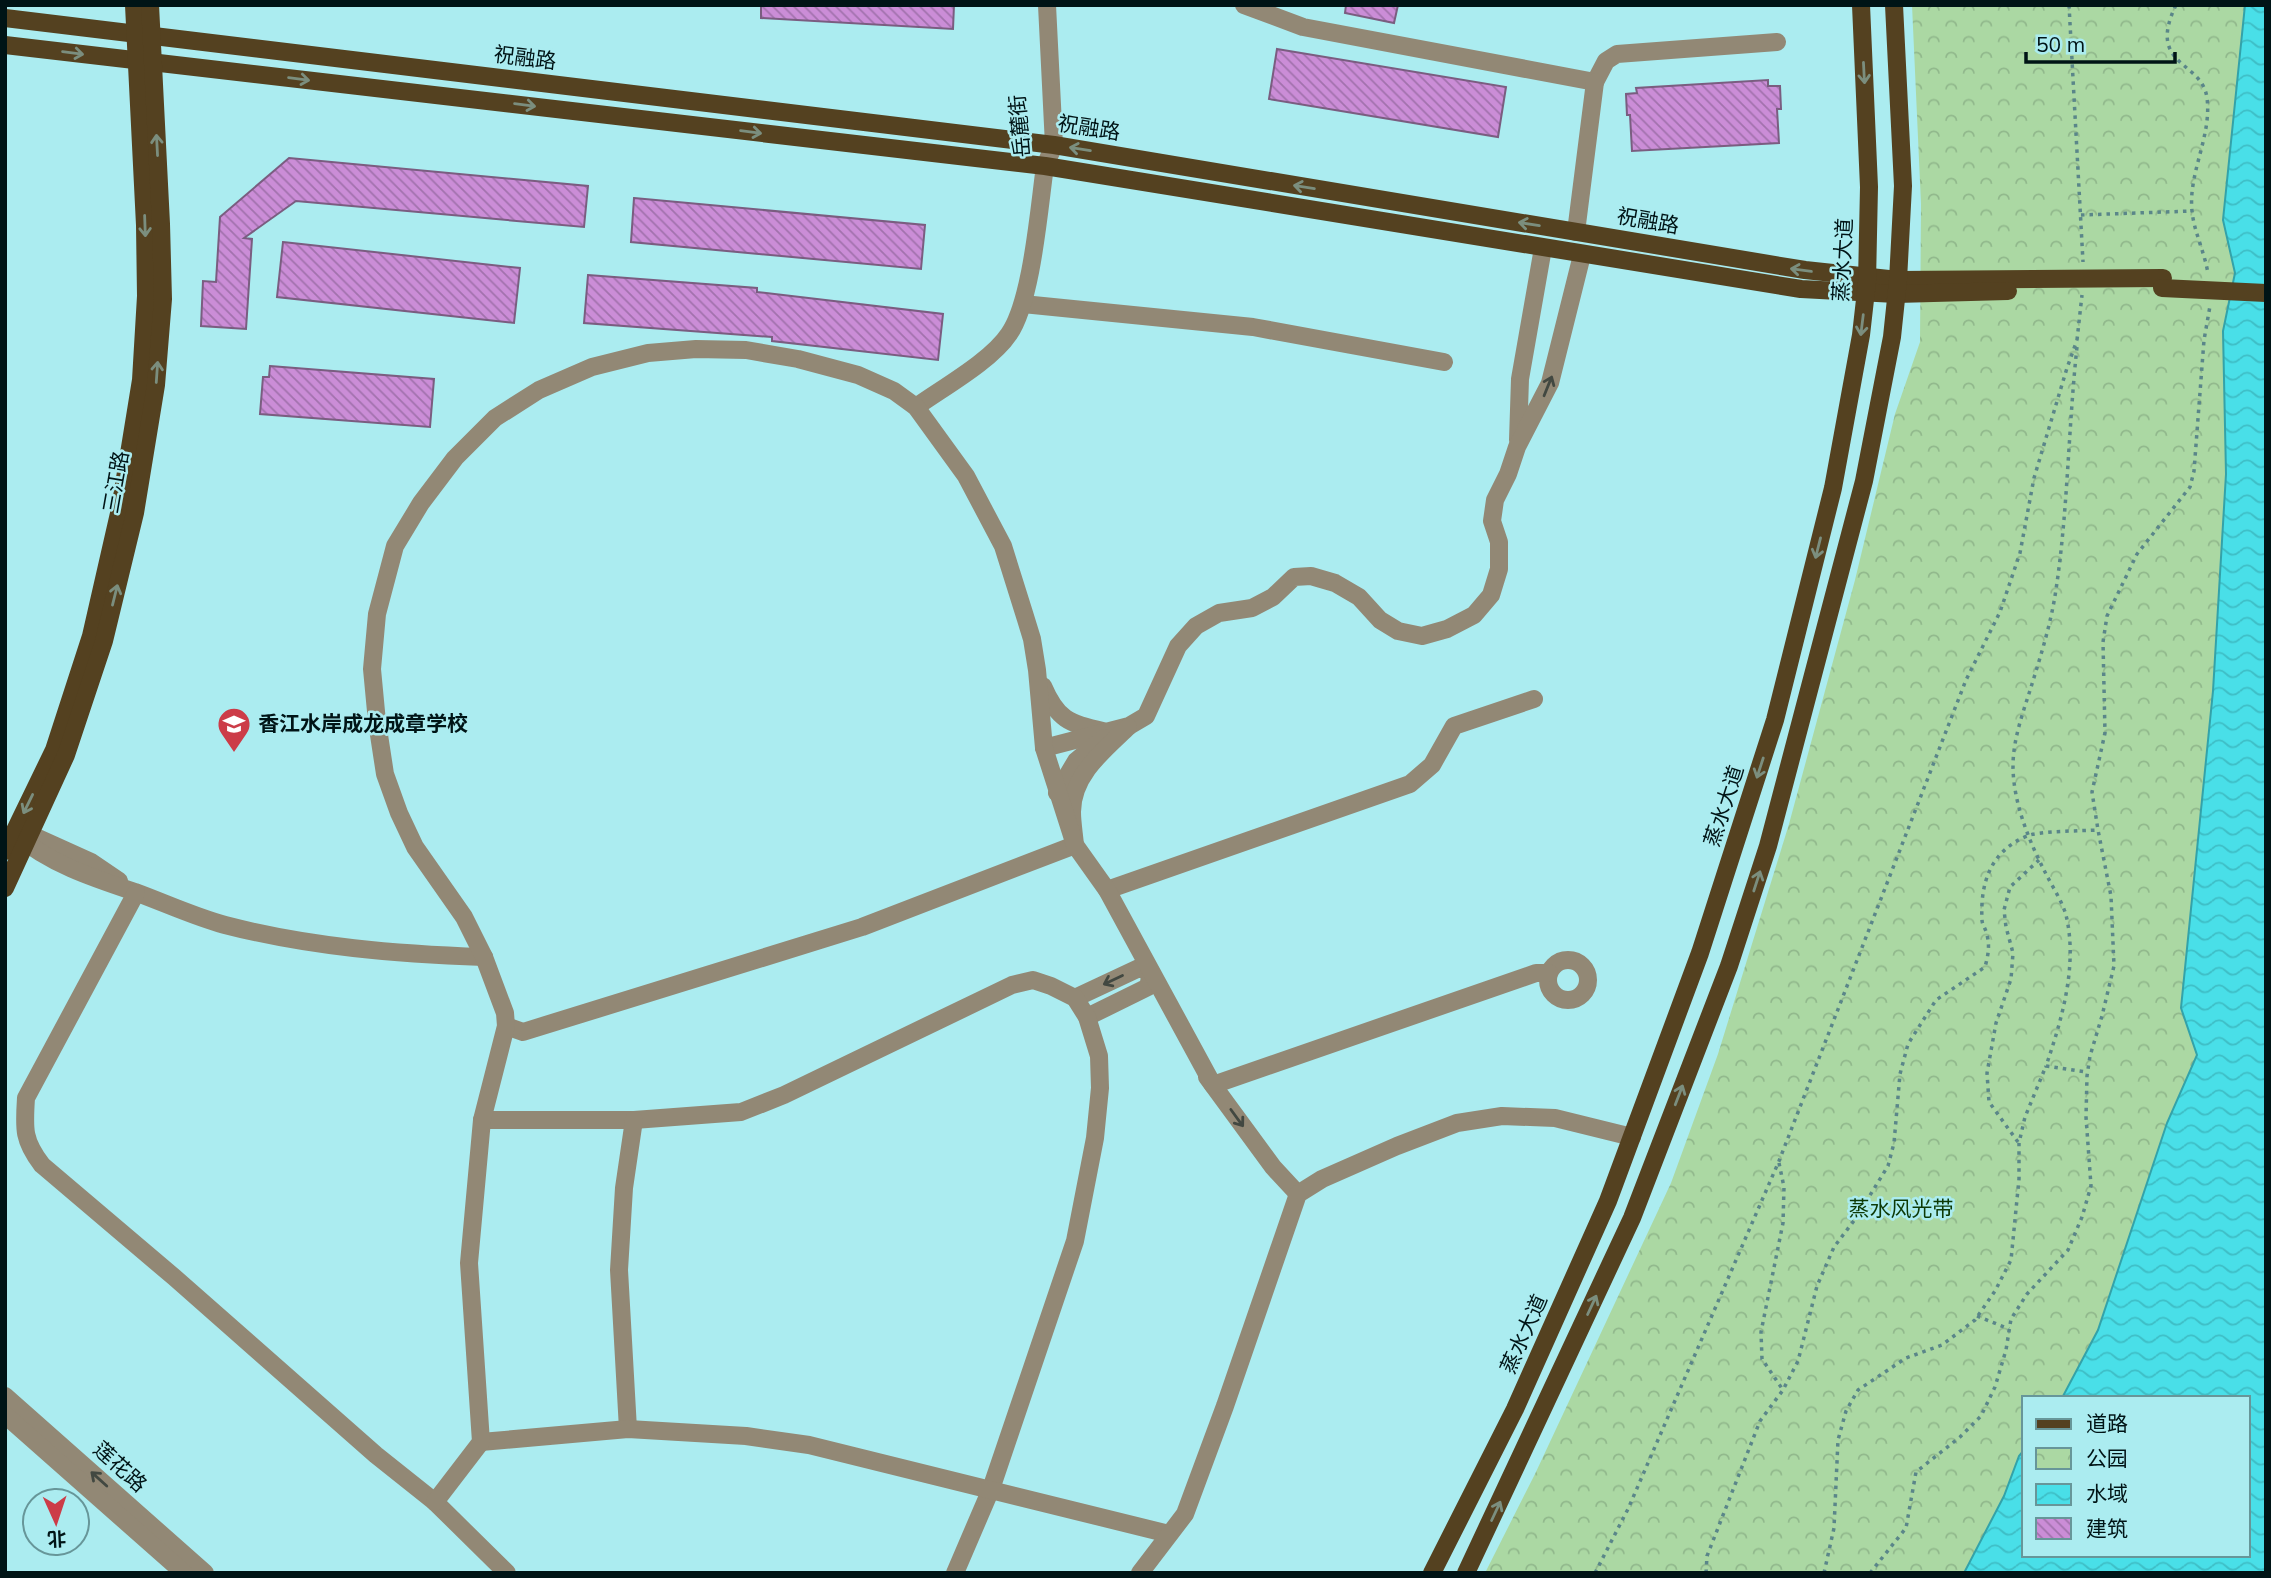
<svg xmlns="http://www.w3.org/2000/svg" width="2271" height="1578" viewBox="0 0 2271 1578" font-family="Mulish,'Noto Sans SC',sans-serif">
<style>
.park{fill:url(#park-crowns)}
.water{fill:url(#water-waves);stroke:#33a2a9;stroke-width:2}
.building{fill:url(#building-back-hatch);stroke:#7a5d80;stroke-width:2}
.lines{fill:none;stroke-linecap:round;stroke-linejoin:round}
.path{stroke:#5a8689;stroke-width:3.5;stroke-dasharray:3.5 5;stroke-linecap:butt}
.minor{stroke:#928875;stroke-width:18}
.major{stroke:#544120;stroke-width:18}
.major-bridge{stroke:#544120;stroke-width:18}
.oneway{stroke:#7b8e7e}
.oneway2{stroke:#424841}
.labels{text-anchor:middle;stroke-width:5;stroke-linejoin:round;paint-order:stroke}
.street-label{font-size:21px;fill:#001416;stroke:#abecf0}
.poi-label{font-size:21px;font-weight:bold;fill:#001416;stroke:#abecf0;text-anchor:start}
.park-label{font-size:21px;fill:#0d3905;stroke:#abecf0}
</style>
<defs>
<pattern id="park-crowns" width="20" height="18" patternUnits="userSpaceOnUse" patternTransform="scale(1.75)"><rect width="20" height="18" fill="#abd8a3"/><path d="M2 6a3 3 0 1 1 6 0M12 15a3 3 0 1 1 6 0" fill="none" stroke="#91b88c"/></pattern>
<pattern id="water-waves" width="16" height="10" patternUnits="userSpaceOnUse" patternTransform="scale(1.75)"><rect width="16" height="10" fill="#49dfe8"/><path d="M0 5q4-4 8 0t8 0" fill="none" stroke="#3ebec6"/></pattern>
<pattern id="building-back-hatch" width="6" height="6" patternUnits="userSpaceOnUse" patternTransform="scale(1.75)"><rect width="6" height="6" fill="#cb8dd7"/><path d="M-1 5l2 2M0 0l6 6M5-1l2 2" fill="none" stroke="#a272ad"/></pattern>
</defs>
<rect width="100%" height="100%" fill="#abecf0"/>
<path class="park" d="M1912,5h333l-22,215 12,53 -12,58 3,143 -13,217 -32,317 16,47 -30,68 -69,207 -36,68h-38v52l-5,7 -15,39 -40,77h-479l50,-99 136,-291 47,-129 71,-230 66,-244 40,-166 25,-72 1,-138z"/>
<path class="water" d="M2245,5h21v1568h-302l40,-77 15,-40 5,-6v105h224v-157h-186l36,-68 69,-207 30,-68 -16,-47 32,-317 13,-217 -3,-143 12,-58 -12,-53z"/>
<g class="building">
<path d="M761,5h193l-1,24 -192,-11z"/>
<path d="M1346,5h52l-4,18 -49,-10z"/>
<path d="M1277,49l229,38 -8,50 -229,-38z"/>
<path d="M1768,80v6h12l1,23h-4l2,34 -147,8 -2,-36h-3l-1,-21 11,-1 -1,-5z"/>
<path d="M289,158l299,28 -4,41 -288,-26 -52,37 8,1 -6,90 -45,-3 2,-45 13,1 4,-65z"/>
<path d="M634,198l291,27 -4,44 -290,-27z"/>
<path d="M283,242l237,26 -6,55 -237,-26z"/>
<path d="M588,275l169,13v4l186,22 -5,46 -166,-19v-4l-188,-14z"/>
<path d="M270,366l164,13 -4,48 -170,-13 3,-37h6z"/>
</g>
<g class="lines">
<g class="path">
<path d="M2069,5l14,257"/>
<path d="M2176,5c-30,62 26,55 31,93 5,38 -19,75 -15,113 2,21 13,42 16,63"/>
<path d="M2081,215l111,-4"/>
<path d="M2077,340l5,-45"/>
<path d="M2077,347c-9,83 -9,167 -22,249 -5,30 -14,59 -23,88 -8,26 -19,54 -19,82 0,36 16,75 32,106 7,14 17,29 21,43 12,50 -4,104 -20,151l40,6"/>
<path d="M2018,1142l-29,-40 -2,-29 9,-50 15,-44 2,-26 -7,-26 -2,-17 6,-23 29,-27"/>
<path d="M1779,1163l5,24 -1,36 -22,109 1,27 21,31"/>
<path d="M1977,1316l32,13"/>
<path d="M1595,1573l33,-64 151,-348 187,-481 34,-68 20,-59 14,-75 33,-110 10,-28"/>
<path d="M1706,1573l1,-17 53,-135 23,-31 15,-29 19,-75 17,-39 22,-29 32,-52 6,-23 6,-69 8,-30 28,-44 49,-33c3,-11 5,-21 2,-32 -1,-6 -5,-10 -5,-15 -2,-38 9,-69 45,-84 11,-5 55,-5 70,-6"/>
<path d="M1824,1573l10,-45 4,-88 8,-29 12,-21 48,-32 36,-13 33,-25 20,-29 16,-31 8,-81v-36l6,-26 21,-51"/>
<path d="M1870,1573l36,-45 10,-56 44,-35 21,-21 14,-29 11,-37 5,-31 16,-25 41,-44 14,-33 9,-31 -5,-69 1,-41 3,-20 12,-40 12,-50 -3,-70 -13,-66 -6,-38 13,-59 -2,-91 4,-26 30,-62 53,-67 4,-16 10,-131 6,-34"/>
</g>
<g class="minor">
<path d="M1244,5l59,22 292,55 11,-21 11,-7 160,-12"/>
<path d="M1576,232l19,-150"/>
<path d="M1023,304l230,23 191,35"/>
<path d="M916,407c28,-20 75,-46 93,-73 23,-33 30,-126 36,-168l9,-21 -7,-140"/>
<path d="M1518,440l2,-61 23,-131"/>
<path d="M1043,686c14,33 26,38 60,45"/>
<path d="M1044,748l85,-22 17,-10 32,-70 18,-20 23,-13 33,-5 21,-11 21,-20 17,-1 24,7 24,14 21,23 18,11 24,5 25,-7 27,-14 17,-20 8,-26v-27l-7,-21 3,-21 13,-26 9,-27 33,-64 32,-128"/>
<path d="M1057,793l19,-32 28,-23"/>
<path d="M29,834l62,28 28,19"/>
<path d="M16,835c34,29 77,43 119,57 30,11 60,25 90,33 85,22 172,29 259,32"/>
<path d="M1107,890l303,-106 22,-19 22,-39 80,-27"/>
<path d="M136,893l-110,205c-2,31 -3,42 16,67l132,112 202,178 59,47 72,71"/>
<circle cx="1568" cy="980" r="20"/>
<path d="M1075,998l64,-30 12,5 -3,14 -61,30"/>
<path d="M506,1026l17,6 339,-105 213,-82c-1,-11 -3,-23 -3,-33 0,-37 32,-62 56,-85"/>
<path d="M1207,1077l66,90 25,27"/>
<path d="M482,1120h152l107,-8 43,-17 228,-110 21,-5 18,6 24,12 12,19 12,39 1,32 -5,50 -20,103 -84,248 -36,84"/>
<path d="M5,1396l200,177"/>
<path d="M5,1415l179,158"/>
<path d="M628,1429l-9,-159 5,-82 10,-68"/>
<path d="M481,1442l147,-13 118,7 63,9 360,89"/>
<path d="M435,1502l46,-60 -12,-179 13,-143 24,-94 -1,-13 -21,-56 -20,-40 -49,-70 -16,-34 -14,-39 -8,-52 -5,-53 5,-55 18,-68 26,-43 34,-45 40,-40 44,-28 53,-23 56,-14 48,-4 50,1 52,9 60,16 36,16 22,16 50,69 37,70 21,67 8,26 5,31 7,78 31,97 32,45 106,195 323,-112h13"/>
<path d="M1140,1573l45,-59 40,-108 73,-212 24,-15 75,-33 60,-23 45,-7 53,2 77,19"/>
</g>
<g class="major">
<path d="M5,18l1049,127 751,125 93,10 265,-2"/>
<path d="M5,45l1040,121 756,123 95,5 112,-3"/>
<path d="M5,851l49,-101 37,-114 29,-127 21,-129 5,-84 -1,-71 -11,-220"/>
<path d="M5,888l61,-133 38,-114 31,-128 21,-128 7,-86 -2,-75 -11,-219"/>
<path d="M1432,1573l83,-164 93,-208 92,-248 75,-233 58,-232 28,-153 6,-53 2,-95 -8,-182"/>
<path d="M1466,1573l166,-355 97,-252 39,-120 96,-365 28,-144 6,-57 5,-94 -9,-181"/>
</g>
<path class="major-bridge" d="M2162,288l104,5"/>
</g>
<defs><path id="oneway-shaft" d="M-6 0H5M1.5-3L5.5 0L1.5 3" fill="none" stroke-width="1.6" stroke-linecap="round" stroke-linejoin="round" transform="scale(1.75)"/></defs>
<g class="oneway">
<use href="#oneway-shaft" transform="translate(73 53) rotate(7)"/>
<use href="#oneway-shaft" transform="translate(1864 73) rotate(87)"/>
<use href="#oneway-shaft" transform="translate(299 79) rotate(7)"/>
<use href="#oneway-shaft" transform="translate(525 105) rotate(7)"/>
<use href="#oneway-shaft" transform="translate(751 132) rotate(7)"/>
<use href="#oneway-shaft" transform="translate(157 145) rotate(-93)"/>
<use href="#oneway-shaft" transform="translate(1080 149) rotate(-171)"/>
<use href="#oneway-shaft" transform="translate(1304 187) rotate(-171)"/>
<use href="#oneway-shaft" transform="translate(1529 224) rotate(-171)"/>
<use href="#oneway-shaft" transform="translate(145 226) rotate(88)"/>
<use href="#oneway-shaft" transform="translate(1801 270) rotate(-172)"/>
<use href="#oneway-shaft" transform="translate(1862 325) rotate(97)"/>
<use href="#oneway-shaft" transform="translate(157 372) rotate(-86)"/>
<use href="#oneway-shaft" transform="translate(1818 548) rotate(104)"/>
<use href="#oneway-shaft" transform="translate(115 595) rotate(-76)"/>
<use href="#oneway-shaft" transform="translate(1760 768) rotate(108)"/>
<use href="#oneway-shaft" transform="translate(28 804) rotate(116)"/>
<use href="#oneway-shaft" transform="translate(1757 881) rotate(-72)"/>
<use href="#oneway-shaft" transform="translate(1679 1095) rotate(-69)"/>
<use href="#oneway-shaft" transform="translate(1592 1305) rotate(-65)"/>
<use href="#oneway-shaft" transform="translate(1496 1511) rotate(-65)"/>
</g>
<g class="oneway2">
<use href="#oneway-shaft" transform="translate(1548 386) rotate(-68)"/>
<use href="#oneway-shaft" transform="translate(1113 980) rotate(155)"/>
<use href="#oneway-shaft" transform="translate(1237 1118) rotate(54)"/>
<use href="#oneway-shaft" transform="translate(99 1479) rotate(-138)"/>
</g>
<defs>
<symbol id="school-pin" viewBox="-11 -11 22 30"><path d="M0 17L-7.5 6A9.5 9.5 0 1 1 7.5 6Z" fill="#cc3c48" stroke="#abecf0"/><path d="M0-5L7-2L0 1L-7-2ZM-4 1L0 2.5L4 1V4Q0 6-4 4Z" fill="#fff"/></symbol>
</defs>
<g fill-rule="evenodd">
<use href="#school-pin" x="215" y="705" width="38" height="52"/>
</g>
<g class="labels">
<g class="street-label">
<text transform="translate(525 58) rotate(7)" y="7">祝融路</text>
<text transform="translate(1020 126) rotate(-95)" y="7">岳麓街</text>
<text transform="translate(1089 128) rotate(9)" y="7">祝融路</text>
<text transform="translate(1648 221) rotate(10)" y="7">祝融路</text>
<text transform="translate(1843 260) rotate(-87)" y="7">蒸水大道</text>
<text transform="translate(116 482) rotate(-80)" y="7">三江路</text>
<text transform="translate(1724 806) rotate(-72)" y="7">蒸水大道</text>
<text transform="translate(1524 1334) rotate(-66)" y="7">蒸水大道</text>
<text transform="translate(120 1467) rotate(42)" y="7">莲花路</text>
</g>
<g class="poi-label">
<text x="258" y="731">香江水岸成龙成章学校</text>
</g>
<g class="park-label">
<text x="1901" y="1216">蒸水风光带</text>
</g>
</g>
<rect width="2271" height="1578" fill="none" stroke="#001416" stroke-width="14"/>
<rect x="2022" y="1396" width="228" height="161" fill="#abecf0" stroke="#679699" stroke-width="2"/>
<rect x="2036" y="1419" width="35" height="10" fill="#544120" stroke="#679699" stroke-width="2"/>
<text x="2086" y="1431" font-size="21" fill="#001416">道路</text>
<rect x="2036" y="1448" width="35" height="21" fill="url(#park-crowns)" stroke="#679699" stroke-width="2"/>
<text x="2086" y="1466" font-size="21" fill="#001416">公园</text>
<rect x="2036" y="1484" width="35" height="21" fill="url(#water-waves)" stroke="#679699" stroke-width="2"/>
<text x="2086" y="1501" font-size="21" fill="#001416">水域</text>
<rect x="2036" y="1518" width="35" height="21" fill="url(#building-back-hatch)" stroke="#679699" stroke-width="2"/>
<text x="2086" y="1536" font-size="21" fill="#001416">建筑</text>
<g transform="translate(56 1522) rotate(177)"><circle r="33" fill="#abecf0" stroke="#679699" stroke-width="2"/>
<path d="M0-5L12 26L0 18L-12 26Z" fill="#cc3c48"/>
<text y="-10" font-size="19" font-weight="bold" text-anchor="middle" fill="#001416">北</text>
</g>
<path d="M2026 52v10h149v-10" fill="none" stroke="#001416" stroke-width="3.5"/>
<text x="2036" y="52" font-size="21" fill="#001416" stroke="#abecf0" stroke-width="5" paint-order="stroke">50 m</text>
</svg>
